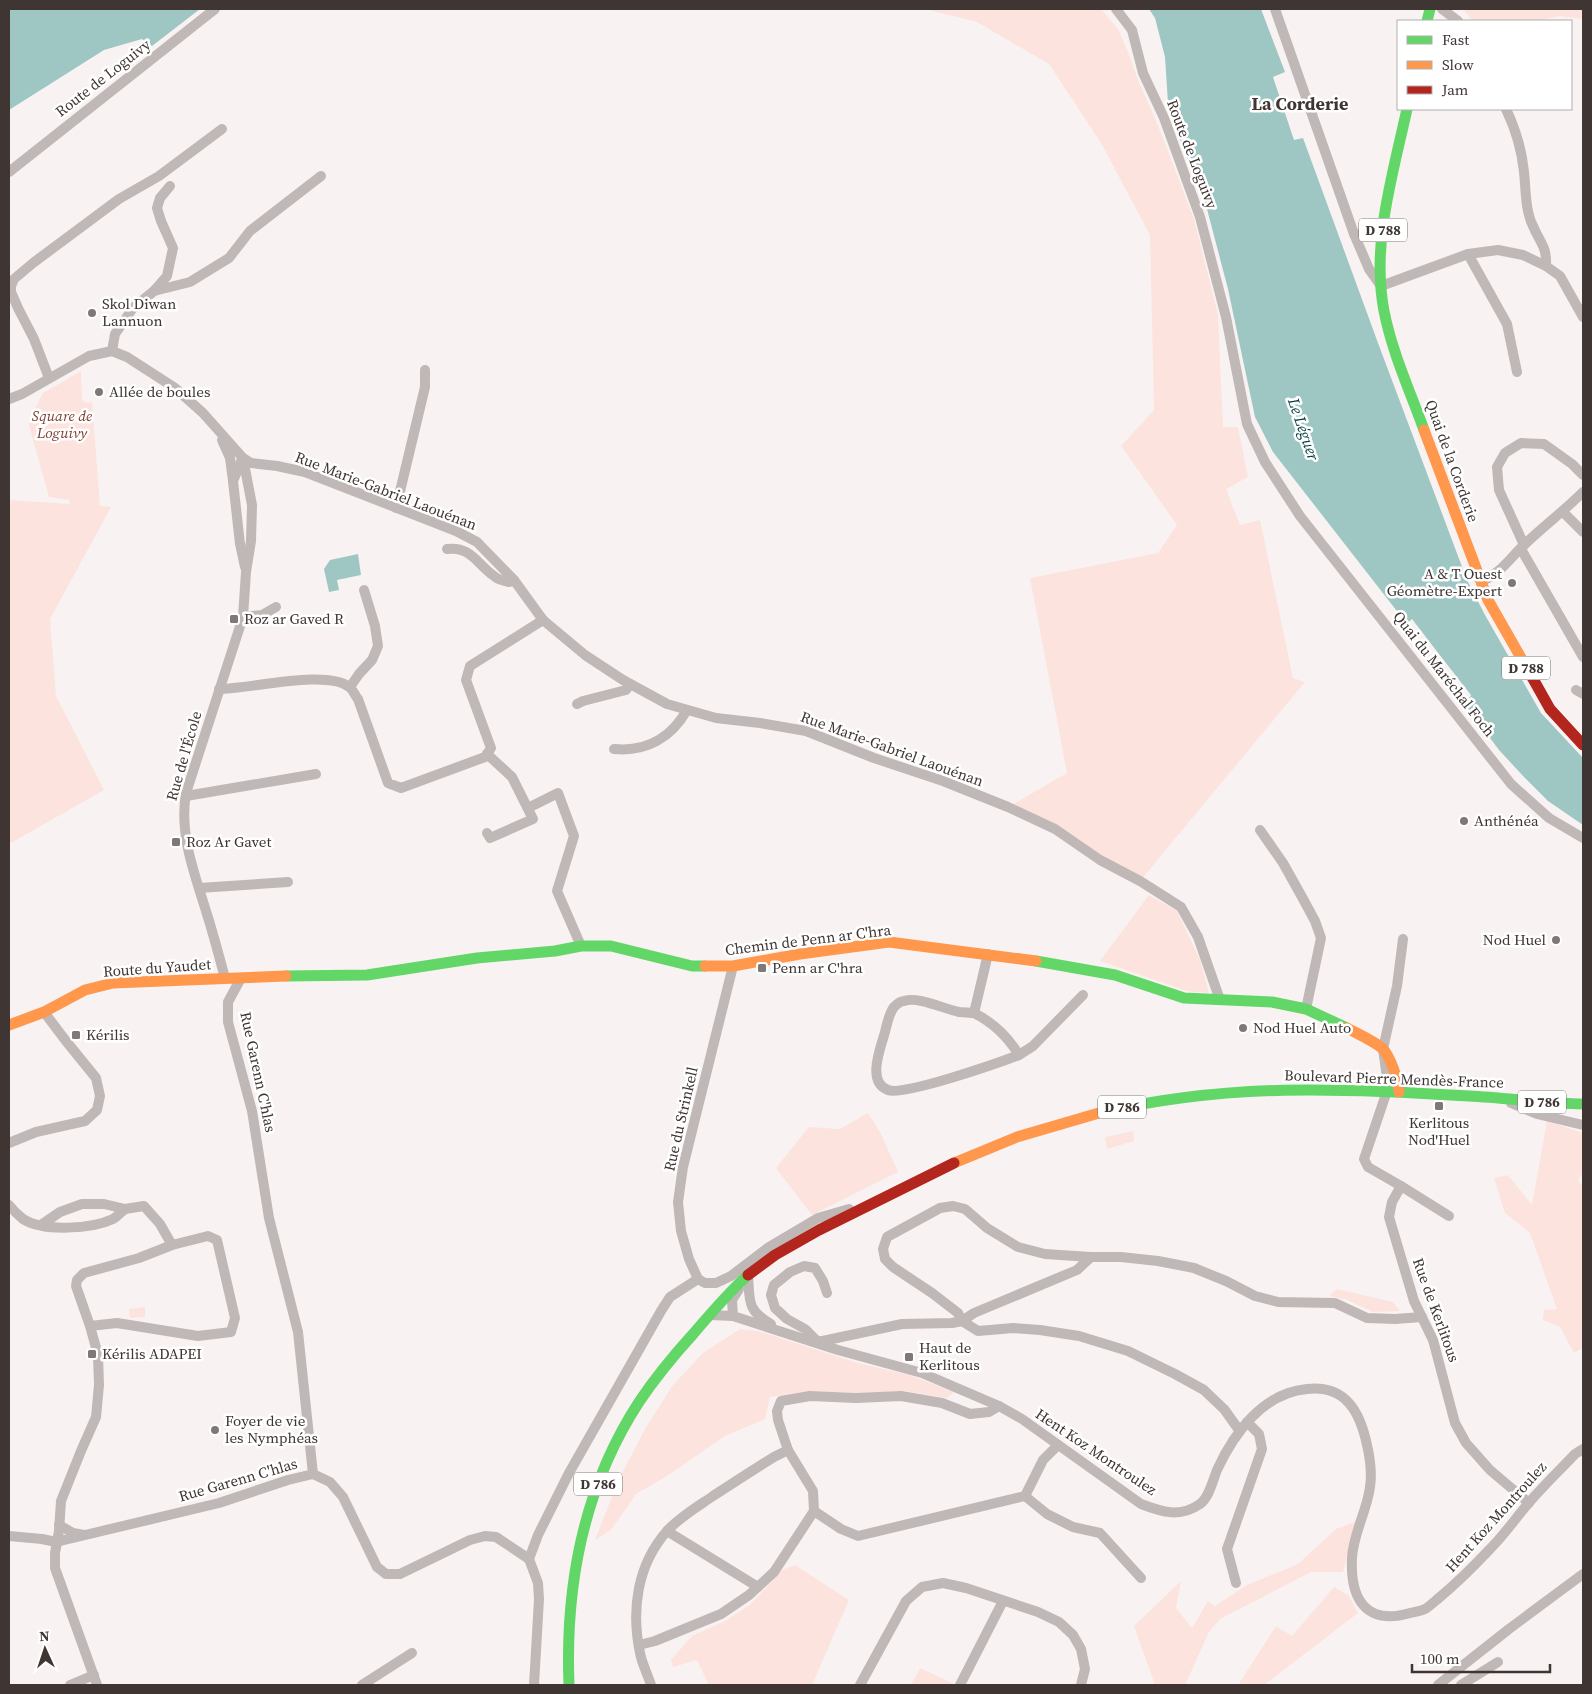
<svg xmlns="http://www.w3.org/2000/svg" width="1592" height="1694" viewBox="0 0 1592 1694" font-family="'Source Serif 4',serif">
<style>
.green{fill:#fce3dd}
.water{fill:#9ec7c4}
.pier{fill:#f8f3f2}
.lines{fill:none;stroke-linecap:round;stroke-linejoin:round}
.street{stroke:#c0b8b6;stroke-width:10}
.fast{stroke:#63d668;stroke-width:11}
.slow{stroke:#ff974d;stroke-width:11}
.jam{stroke:#b3261e;stroke-width:11}
.poi-dot{fill:#807876;stroke:#fff;stroke-width:2}
.labels{text-anchor:middle;stroke-width:5;stroke-linejoin:round;paint-order:stroke}
.shield{fill:#fff;stroke:#797270;stroke-width:1}
.shield-label{font-size:14px;font-weight:bold;fill:#3f3533}
.street-label{font-size:15px;fill:#3f3533;stroke:#fff}
.poi-label{font-size:15px;fill:#3f3533;stroke:#fff;text-anchor:start}
.park-label{font-size:15px;font-style:italic;fill:#7f3f32;stroke:#fff}
.water-label{font-size:16px;font-style:italic;fill:#074240;stroke:#fff}
.quarter-label{font-size:18px;font-weight:bold;fill:#3f3533;stroke:#fff}
</style>
<rect width="100%" height="100%" fill="#f8f3f2"/>
<g class="green">
<path d="M925,9h176l17,20 10,23 10,28 19,43 37,96 24,96 5,112h15l10,50 -22,12 14,36 20,-5 33,158 12,4 -165,199 -132,-74 59,-34 -37,-195 128,-25 19,-28 -56,-79 33,-36 -4,-175 -49,-92 -52,-79 -72,-42z"/>
<path d="M1463,9h120v10l-23,-3 -23,5h-64z"/>
<path d="M81,371l1,29 5,3 5,-1 8,104 11,1 -61,112 6,77 48,94 -95,54v-344l61,4 -1,-4 -20,-3 -20,-72 2,-8 12,-24z"/>
<path d="M1149,895l28,16 23,49 9,33 -22,-2 -87,-30z"/>
<path d="M868,1113l12,19 18,40 -86,43 -36,-47 33,-41 31,2z"/>
<path d="M1547,1121l36,12v39l-5,8 5,6v162l-9,5 -14,-26 -17,-7 1,-10 13,-1 -27,-76 -25,-20 -11,-35 14,-3 24,30z"/>
<path d="M1133,1131l1,10 -27,8 -2,-12z"/>
<path d="M1337,1289l56,13 7,9 -27,1 -28,-13 -16,-3z"/>
<path d="M145,1307v10l-15,1 -1,-9z"/>
<path d="M740,1329l18,2 100,32 51,12 45,17 -7,6 -42,-7 -45,2 -46,-2 -44,6 -5,22 -40,17 -58,40 -31,18 -25,36 -16,10 24,-61 26,-50 27,-43 31,-33z"/>
<path d="M1357,1521l-14,51h-32l-91,47 -11,13 -24,53h-30l-21,-59 47,-45 -5,27 16,20 16,-27 7,5 32,-21 51,-21 38,-35z"/>
<path d="M795,1565l54,35 -37,85h-103l-12,-25 -24,7 -2,-7 21,-24 33,-15 25,-16 32,-35z"/>
<path d="M1334,1587l15,9 9,17 -94,72h-26l38,-59 16,10z"/>
<path d="M920,1668l36,17h-45z"/>
</g>
<g class="water">
<path d="M9,9h191l-48,37 -10,-7 -38,11 -95,60z"/>
<path d="M1149,9h112l24,63 -12,5 21,63 9,-2 75,205 89,237 18,35 56,98 42,45v67l-35,-24 -24,-24 -25,-27 -36,-48 8,-7 -59,-75 -5,4 -134,-172 -18,-35 -27,-128 -21,-80 -33,-85 -6,-21 -3,-46 -10,-39z"/>
<path d="M358,554l3,21 -24,5 2,10 -10,2 -5,-23 6,-9z"/>
</g>
<path class="pier" d="M1412,619l59,77 -10,8v-3l6,-6 -56,-72 -4,3 -2,-1z"/>
<g class="lines">
<g class="street">
<path d="M1116,9l16,21 11,43 21,45 36,99 26,100 21,107 18,38 35,54 211,268 38,34 34,20"/>
<path d="M1275,9l79,225 15,35 12,17 87,-32 30,-4 25,5 23,11 14,10 23,41"/>
<path d="M1442,9l16,12"/>
<path d="M1506,109c9,19 16,42 18,63 2,18 1,38 9,54 7,17 14,20 13,40"/>
<path d="M9,172l206,-163"/>
<path d="M1354,234l11,2 18,-8"/>
<path d="M1468,254l39,70 10,48"/>
<path d="M154,291l13,-15 6,-28 -12,-27 -4,-13 3,-10 10,-12"/>
<path d="M112,351l3,-17 18,-26 21,-17 36,-9 39,-24 21,-27 71,-55"/>
<path d="M49,378l-15,-39 -16,-31 -7,-16v-6l3,-7 19,-16 86,-64 40,-23 63,-47"/>
<path d="M9,399l13,-5 67,-38 23,-5 15,6 48,31 28,25 40,45 9,47 -1,36 -5,31 -3,45 -57,176c-7,41 8,79 20,118 7,22 13,45 19,67"/>
<path d="M222,440l8,18 3,23"/>
<path d="M243,458l8,5 26,3 28,6 151,59 21,11 37,38 29,40 42,35 38,25 44,24 49,14 44,5 46,8 68,27 69,23 65,26 47,22 45,31 40,21 41,26 17,30 22,63"/>
<path d="M242,459l-9,22 7,63 5,23"/>
<path d="M396,508l29,-121v-17"/>
<path d="M1563,512l20,20"/>
<path d="M1524,545l-25,-55 -2,-23 8,-14 16,-10 23,1 28,20 11,11"/>
<path d="M447,549c24,-3 30,15 47,27 4,4 10,5 15,6l5,-2"/>
<path d="M1521,549l62,108"/>
<path d="M1481,582c20,-9 28,-23 44,-38 19,-18 40,-34 58,-52"/>
<path d="M243,617l19,-2 14,-8"/>
<path d="M350,687l9,-13 13,-14 6,-14 -3,-20 -11,-36"/>
<path d="M219,689c31,0 108,-20 130,-2 4,2 6,9 9,12l30,84 13,5 84,-31 6,-9 -25,-68 4,-14 73,-46"/>
<path d="M1576,690l7,4"/>
<path d="M577,704l6,-3 43,-11 4,-6"/>
<path d="M614,749c32,3 57,-11 73,-39"/>
<path d="M487,754l25,23 21,42 -43,19 -3,-5"/>
<path d="M186,796l130,-22"/>
<path d="M528,808l30,-15 16,43 -17,55 24,55"/>
<path d="M1260,830l23,33 19,34 13,24 6,17 -15,71"/>
<path d="M199,888l89,-6"/>
<path d="M974,1013c20,10 34,24 45,42 -21,8 -115,41 -131,35 -22,-8 -7,-43 -3,-58 2,-8 4,-19 9,-25 2,-2 7,-6 10,-6 14,-5 40,8 55,11 5,0 10,1 15,1l14,-59"/>
<path d="M1019,1055l14,-9 50,-51"/>
<path d="M1511,1103l26,11 46,11"/>
<path d="M9,1143l27,-11 49,-11 12,-11 3,-14 -4,-18 -30,-37 -22,-29"/>
<path d="M1401,1186l-33,-19 -4,-8 23,-68 1,-6 -5,-36 14,-63 6,-47"/>
<path d="M9,1205c4,5 9,10 14,14 20,13 69,10 90,0 4,-2 8,-7 12,-10"/>
<path d="M1449,1216l-48,-30 -9,16 -3,15 25,84 19,39 22,83 11,20 24,27 39,33"/>
<path d="M41,1225l19,-13 22,-8h22l21,5 19,-3 16,18 12,21 -33,13 -55,15 -7,7 -1,6 14,40 8,29 1,30 -3,32 -15,34 -20,50 -2,30 -4,22v15l42,117"/>
<path d="M1091,1257l-46,-3 -27,-7 -31,-19 -22,-19 -12,-3 -13,2 -53,29 -4,12 2,10 8,8 39,26 26,20 4,8 16,10 35,-3 27,2 39,6 49,15 47,23 29,16 20,19 15,21"/>
<path d="M748,1275c2,25 -2,35 23,49"/>
<path d="M698,1279l-9,-20 -8,-28 -3,-29 5,-35 50,-201"/>
<path d="M698,1279l7,4h11l15,-7 38,-29 49,-29 31,-9"/>
<path d="M739,1289l-7,11 1,16 105,34 84,23 77,33 23,13 119,85c21,8 39,14 59,0 9,-6 13,-24 17,-34 17,-37 46,-77 90,-81 39,-4 53,23 60,56 3,13 5,29 3,42 -3,24 -17,47 -18,71 -2,41 14,68 58,55 5,-1 11,-2 15,-4 5,-3 10,-8 15,-12 18,-15 34,-31 50,-48 14,-14 25,-30 37,-44 15,-18 32,-34 48,-51l8,-5"/>
<path d="M827,1293l-4,-12 -8,-13 -11,-2 -14,6 -16,13 -3,10 4,13 12,11 18,10 13,13 84,-18 50,-1 10,-2 12,-8 103,-43 14,-13h30l37,4 36,7 32,13 29,15 23,6 57,1 32,15 28,1 27,-2"/>
<path d="M710,1315l23,1"/>
<path d="M90,1326l27,-3 81,13 33,-4 4,-14 -18,-78 -9,-4 -36,9"/>
<path d="M313,1474l17,8 13,15 34,70 9,7h14l70,-34 15,-4 11,1 33,22 9,24 1,16 -5,86"/>
<path d="M1025,1496l22,18 26,13 27,6 41,45"/>
<path d="M814,1511l27,18 17,7 167,-40 18,-36 15,-15"/>
<path d="M59,1525l14,8 11,2"/>
<path d="M667,1531l91,56"/>
<path d="M9,1536l33,3 14,3 163,-39 69,-23 25,-6 -15,-142 -29,-114 -17,-107 -24,-89v-20l13,-24"/>
<path d="M529,1559l9,-24 31,-62 92,-162 9,-14 28,-18"/>
<path d="M1236,1583l-9,-34 35,-100 -3,-15 -12,-12"/>
<path d="M639,1645l16,-4 66,-27 28,-19 25,-23 40,-61 -1,-20 -25,-41 -10,-30 -1,-9 4,-10 29,-5 46,2 45,-2 41,7 28,11 19,-2 10,-6"/>
<path d="M70,1685l24,-10"/>
<path d="M362,1685l50,-32"/>
<path d="M651,1685c-3,-10 -9,-21 -11,-32 -9,-43 -3,-88 27,-122 13,-14 30,-24 46,-35 20,-13 40,-26 61,-39l14,-7"/>
<path d="M860,1685l46,-84 16,-14 21,-4 23,5 72,24 21,10 14,13 8,14 4,20 -4,16"/>
<path d="M960,1685l43,-84"/>
<path d="M1438,1685l71,-56 74,-55"/>
<path d="M1461,1685l37,-23"/>
</g>
<g class="fast">
<path d="M1427,21l3,-12"/>
<path d="M1407,109c-14,65 -36,135 -23,202 8,41 26,80 40,119"/>
<path d="M1036,961l79,14 69,23 88,4 34,7 41,19"/>
<path d="M286,976l81,-1 110,-17 78,-7 26,-5h30l81,20h13"/>
<path d="M1099,1113c127,-30 242,-25 370,-17 38,2 76,7 114,8"/>
<path d="M569,1685c-4,-101 14,-197 70,-283 16,-24 35,-47 55,-69 17,-20 34,-40 54,-58"/>
</g>
<g class="slow">
<path d="M1424,430l64,170 44,77"/>
<path d="M705,966h28l67,-12 89,-12 147,19"/>
<path d="M9,1025l35,-13 41,-22 28,-7 173,-7"/>
<path d="M1347,1028c11,6 25,12 35,20 8,8 17,33 17,44"/>
<path d="M954,1163l63,-26 82,-24"/>
</g>
<g class="jam">
<path d="M1532,677l18,32 33,36"/>
<path d="M748,1275l27,-20 44,-25 135,-67"/>
</g>
</g>
<g class="poi-dot">
<circle cx="92" cy="313" r="5"/>
<circle cx="99" cy="392" r="5"/>
<circle cx="1512" cy="583" r="5"/>
<rect x="229" y="614" width="10" height="10" rx="2.5"/>
<circle cx="1464" cy="821" r="5"/>
<rect x="171" y="837" width="10" height="10" rx="2.5"/>
<circle cx="1556" cy="940" r="5"/>
<rect x="757" y="963" width="10" height="10" rx="2.5"/>
<circle cx="1243" cy="1028" r="5"/>
<rect x="71" y="1030" width="10" height="10" rx="2.5"/>
<rect x="1434" y="1101" width="10" height="10" rx="2.5"/>
<rect x="87" y="1349" width="10" height="10" rx="2.5"/>
<rect x="904" y="1352" width="10" height="10" rx="2.5"/>
<circle cx="215" cy="1430" r="5"/>
</g>
<g class="labels">
<g class="shield">
<rect x="1359" y="218.5" width="48" height="23" rx="4"/>
<rect x="1502" y="656.5" width="48" height="23" rx="4"/>
<rect x="1518" y="1090.5" width="48" height="23" rx="4"/>
<rect x="1098" y="1095.5" width="48" height="23" rx="4"/>
<rect x="574" y="1472.5" width="48" height="23" rx="4"/>
</g>
<g class="shield-label">
<text x="1383" y="235">D 788</text>
<text x="1526" y="673">D 788</text>
<text x="1542" y="1107">D 786</text>
<text x="1122" y="1112">D 786</text>
<text x="598" y="1489">D 786</text>
</g>
<g class="street-label">
<text transform="translate(103 78) rotate(-38)" y="5">Route de Loguivy</text>
<text transform="translate(1192 154) rotate(69)" y="5">Route de Loguivy</text>
<text transform="translate(1452 461) rotate(70)" y="5">Quai de la Corderie</text>
<text transform="translate(386 491) rotate(21)" y="5">Rue Marie-Gabriel Laouénan</text>
<text transform="translate(1444 674) rotate(52)" y="5">Quai du Maréchal Foch</text>
<text transform="translate(892 749) rotate(20)" y="5">Rue Marie-Gabriel Laouénan</text>
<text transform="translate(184 756) rotate(-74)" y="5">Rue de l'École</text>
<text transform="translate(808 940) rotate(-7)" y="5">Chemin de Penn ar C'hra</text>
<text transform="translate(157 968) rotate(-4)" y="5">Route du Yaudet</text>
<text transform="translate(258 1072) rotate(78)" y="5">Rue Garenn C'hlas</text>
<text transform="translate(1394 1079) rotate(2)" y="5">Boulevard Pierre Mendès-France</text>
<text transform="translate(681 1119) rotate(-77)" y="5">Rue du Strinkell</text>
<text transform="translate(1436 1310) rotate(70)" y="5">Rue de Kerlitous</text>
<text transform="translate(1096 1452) rotate(34)" y="5">Hent Koz Montroulez</text>
<text transform="translate(238 1480) rotate(-16)" y="5">Rue Garenn C'hlas</text>
<text transform="translate(1496 1517) rotate(-48)" y="5">Hent Koz Montroulez</text>
</g>
<g class="poi-label">
<text x="102" y="309">Skol Diwan<tspan x="102" dy="17">Lannuon</tspan></text>
<text x="109" y="397">Allée de boules</text>
<text x="1502" y="579" text-anchor="end">A &amp; T Ouest<tspan x="1502" dy="17">Géomètre-Expert</tspan></text>
<text x="244" y="624">Roz ar Gaved R</text>
<text x="1474" y="826">Anthénéa</text>
<text x="186" y="847">Roz Ar Gavet</text>
<text x="1546" y="945" text-anchor="end">Nod Huel</text>
<text x="772" y="973">Penn ar C'hra</text>
<text x="1253" y="1033">Nod Huel Auto</text>
<text x="86" y="1040">Kérilis</text>
<text x="1439" y="1128" text-anchor="middle">Kerlitous<tspan x="1439" dy="17">Nod'Huel</tspan></text>
<text x="919" y="1353">Haut de<tspan x="919" dy="17">Kerlitous</tspan></text>
<text x="102" y="1359">Kérilis ADAPEI</text>
<text x="225" y="1426">Foyer de vie<tspan x="225" dy="17">les Nymphéas</tspan></text>
</g>
<g class="park-label">
<text x="62" y="421">Square de<tspan x="62" dy="17">Loguivy</tspan></text>
</g>
<g class="water-label">
<text transform="translate(1304 429) rotate(71)" y="6">Le Léguer</text>
</g>
<g class="quarter-label">
<text x="1300" y="110">La Corderie</text>
</g>
</g>
<rect width="1592" height="1694" fill="none" stroke="#3f3533" stroke-width="20"/>
<rect x="1397" y="20" width="175" height="90" fill="#ffffff" stroke="#b2aead"/>
<rect x="1407" y="36" width="25" height="8" fill="#63d668" stroke="#b2aead"/>
<text x="1442" y="45" font-size="15" fill="#3f3533">Fast</text>
<rect x="1407" y="61" width="25" height="8" fill="#ff974d" stroke="#b2aead"/>
<text x="1442" y="70" font-size="15" fill="#3f3533">Slow</text>
<rect x="1407" y="86" width="25" height="8" fill="#b3261e" stroke="#b2aead"/>
<text x="1442" y="95" font-size="15" fill="#3f3533">Jam</text>
<g transform="translate(45 1649) rotate(357)" stroke="#ffffff" stroke-width="4" paint-order="stroke">
<path d="M0-4L9 19L0 12L-9 19Z" fill="#3f3533"/>
<text y="-8" font-size="14" font-weight="bold" text-anchor="middle" fill="#3f3533">N</text>
</g>
<path d="M1412 1664v8h138v-8" fill="none" stroke="#3f3533" stroke-width="2.5"/>
<text x="1420" y="1664" font-size="15" fill="#3f3533" stroke="#ffffff" stroke-width="4" paint-order="stroke">100 m</text>
</svg>
